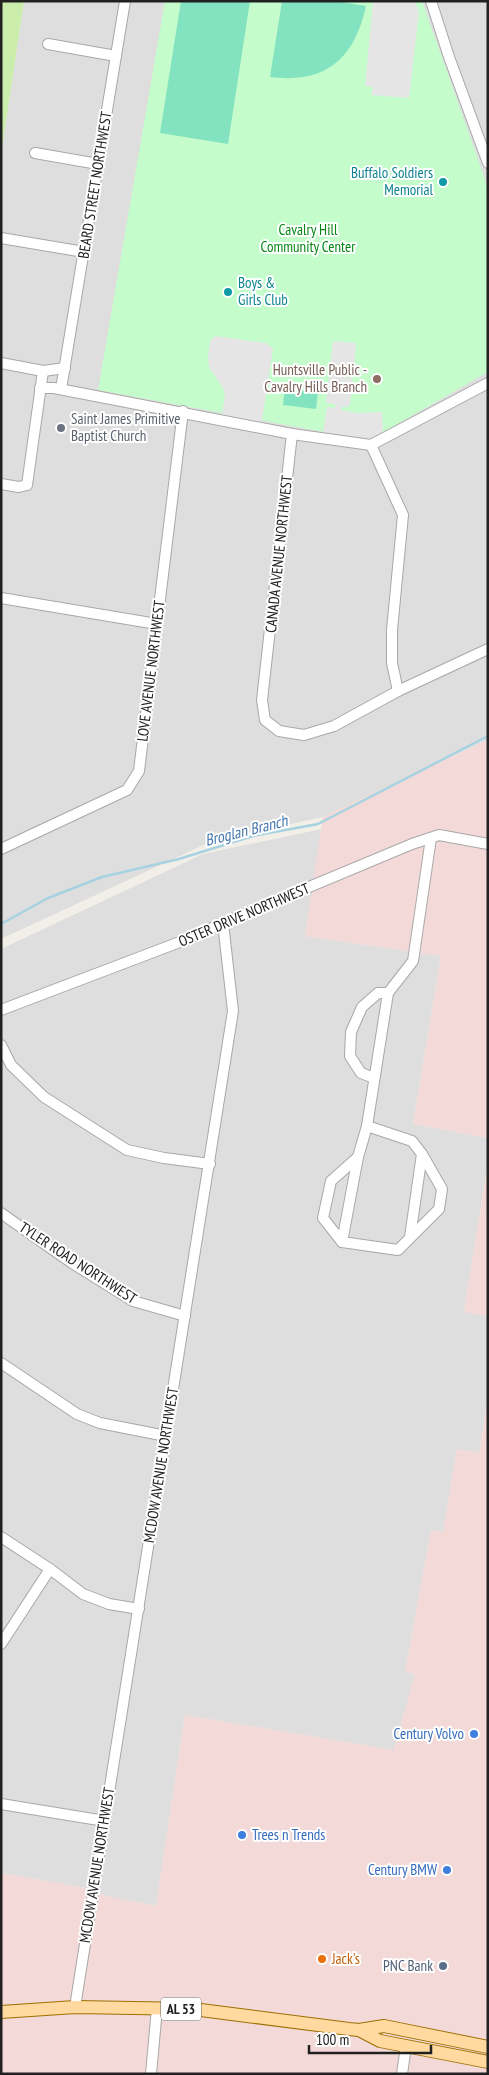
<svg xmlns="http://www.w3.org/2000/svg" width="489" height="2075" viewBox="0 0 489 2075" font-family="'PT Sans Narrow',sans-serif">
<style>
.residential{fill:#dfdede}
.commercial{fill:#f3d9d7}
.grass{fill:#caedac}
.park{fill:#c4fccb}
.pitch{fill:#83e3c1}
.parking{fill:#e5e5e5}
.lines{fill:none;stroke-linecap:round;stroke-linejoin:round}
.stream{stroke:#a7d2e1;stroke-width:2.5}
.minor-casing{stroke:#a8a8a8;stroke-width:12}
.major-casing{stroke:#9e6f00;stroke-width:14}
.minor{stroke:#fff;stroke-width:10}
.major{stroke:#ffd99f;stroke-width:12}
.culture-dot{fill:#0f9aa8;stroke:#fff;stroke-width:2}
.education-dot{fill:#8d6e63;stroke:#fff;stroke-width:2}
.worship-dot{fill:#6b7280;stroke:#fff;stroke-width:2}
.shop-dot{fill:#3f7fe0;stroke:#fff;stroke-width:2}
.food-dot{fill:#e8710a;stroke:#fff;stroke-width:2}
.service-dot{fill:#5c6f8a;stroke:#fff;stroke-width:2}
.labels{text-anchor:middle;stroke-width:4;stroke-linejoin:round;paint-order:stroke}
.shield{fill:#fff;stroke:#646464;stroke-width:1}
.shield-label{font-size:14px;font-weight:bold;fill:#212121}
.culture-label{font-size:15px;fill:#0d838f;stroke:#fff;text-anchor:end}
.street-label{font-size:15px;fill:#212121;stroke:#fff}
.park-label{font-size:15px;fill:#078716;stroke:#fff}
.education-label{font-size:15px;fill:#785e54;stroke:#fff;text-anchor:end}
.worship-label{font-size:15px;fill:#5b616d;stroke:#fff;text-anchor:start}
.shop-label{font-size:15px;fill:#366cbe;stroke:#fff;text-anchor:end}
.food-label{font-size:15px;fill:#c56008;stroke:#fff;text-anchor:start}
.service-label{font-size:15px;fill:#4e5e75;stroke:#fff;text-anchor:end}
.water-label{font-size:16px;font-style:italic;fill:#4577ae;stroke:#fff}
</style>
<rect width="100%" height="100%" fill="#f2efe8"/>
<g class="residential">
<path d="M24,1h464v739l-165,77 -111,24 -211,98v-784z"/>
<path d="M322,829l-17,107 136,20 -28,168 75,14v25l-24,148 24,5v84l-9,53 -22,-4 -14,83 -12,-1 -26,141 10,2 -21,76 -209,-35 -29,191 -50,-10 -20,-8 -85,-15v-924l202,-95z"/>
</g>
<g class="commercial">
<path d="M488,740v398l-75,-14 28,-168 -136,-20 18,-119z"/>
<path d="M488,1163v153l-24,-4z"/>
<path d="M488,1400v674h-487v-201l85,15 20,8 50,10 29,-191 209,35 21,-76 -10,-2 26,-141 12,1 14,-83 22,4z"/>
</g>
<path class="grass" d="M1,1h23l-23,154z"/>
<path class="park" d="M165,1h257l63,178 3,15v178l-115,66 -11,1 -264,-49z"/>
<g class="pitch">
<path d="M181,1h69l-22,143 -68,-11z"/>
<path d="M282,1h54l30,5c-12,53 -40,78 -96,71z"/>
<path d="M285,388l33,4 -2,17 -33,-4z"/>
</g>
<g class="parking">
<path d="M373,1h42l4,11 -10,86 -38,-3 2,-8 -8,-1z"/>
<path d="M215,336l51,7 7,6 -11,71 -2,2 -35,-5 -3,-3 3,-18 -2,-8 -14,-21 -1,-9 2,-17z"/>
<path d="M333,341l23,2 -2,24h-6l-1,10 6,1 -3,26 -2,3h-6l-1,3 16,3 25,-1 1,20 -10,6 -11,1 -39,-7 4,-25 8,1v-4l-9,-1z"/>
</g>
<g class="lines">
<path class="stream" d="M1,924l47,-26 54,-21 77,-18 74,-23 65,-12 170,-88"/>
<defs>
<g id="minor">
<path d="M431,1l18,56 39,106"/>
<path d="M48,44l68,12"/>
<path d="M35,153l63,11"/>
<path d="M1,238l83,14"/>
<path d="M1,363l42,8 22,-3"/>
<path d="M40,388h14l238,46 79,11 117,-62"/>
<path d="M61,389l64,-388"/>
<path d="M292,434l-30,266 3,20 14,11 25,4 30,-9 64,-35 90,-42"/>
<path d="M371,445l32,70 -11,115v33l6,28"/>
<path d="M1,484l18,3 8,-2 16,-114"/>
<path d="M1,598l156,26"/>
<path d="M1,849l126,-59 12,-19 44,-360"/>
<path d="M1,1010l184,-70 38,-17 189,-79 27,-9 49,9"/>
<path d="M1,1045l10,20 33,32 83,53 37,8 46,6"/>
<path d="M374,1078l-13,-5 -11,-17 1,-24 11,-25 16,-14h10"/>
<path d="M367,1126l45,15 10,13 -12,83"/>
<path d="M422,1154l20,35 -3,20 -41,41 -56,-8 -19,-24 8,-37 27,-24 9,-31 21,-133 25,-32 18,-123"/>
<path d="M1,1213l71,50 61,38 52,15"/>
<path d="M342,1242l16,-85"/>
<path d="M1,1363l76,51 23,9 66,13"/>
<path d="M1,1537l49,32 33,25 26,10 30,5"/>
<path d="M1,1644l49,-75"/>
<path d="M1,1804l104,17"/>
<path d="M75,2007l158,-996 -10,-88"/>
<path d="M151,2074l6,-66"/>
<path d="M402,2074l4,-28"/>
</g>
<g id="major">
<path d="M1,2012l74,-5 118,2 156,20 10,1 25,-4 104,21"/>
<path d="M359,2030l21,11 108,21"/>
</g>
</defs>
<use href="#minor" class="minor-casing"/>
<use href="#major" class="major-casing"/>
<use href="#minor" class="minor"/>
<use href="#major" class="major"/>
</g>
<g class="culture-dot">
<circle cx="443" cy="182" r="5"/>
<circle cx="228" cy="292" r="5"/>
</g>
<circle class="education-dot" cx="377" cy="379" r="5"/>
<circle class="worship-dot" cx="61" cy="428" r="5"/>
<g class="shop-dot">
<circle cx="474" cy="1734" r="5"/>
<circle cx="242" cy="1835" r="5"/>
<circle cx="447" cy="1870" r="5"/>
</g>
<circle class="food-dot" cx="322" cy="1959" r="5"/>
<circle class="service-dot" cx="443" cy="1966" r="5"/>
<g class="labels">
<rect class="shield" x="161" y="1997.5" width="40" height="23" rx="4"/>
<g class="shield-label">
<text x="181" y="2014">AL 53</text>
</g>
<g class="culture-label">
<text x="433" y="178">Buffalo Soldiers<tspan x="433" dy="17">Memorial</tspan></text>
<text x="238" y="288" text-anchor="start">Boys &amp;<tspan x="238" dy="17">Girls Club</tspan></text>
</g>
<g class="street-label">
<text transform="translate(95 185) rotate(-81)" y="5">BEARD STREET NORTHWEST</text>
<text transform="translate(279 554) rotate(-84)" y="5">CANADA AVENUE NORTHWEST</text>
<text transform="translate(151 671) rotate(-83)" y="5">LOVE AVENUE NORTHWEST</text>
<text transform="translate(244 915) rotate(-23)" y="5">OSTER DRIVE NORTHWEST</text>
<text transform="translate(78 1263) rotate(33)" y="5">TYLER ROAD NORTHWEST</text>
<text transform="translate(161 1465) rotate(-81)" y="5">MCDOW AVENUE NORTHWEST</text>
<text transform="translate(97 1865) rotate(-81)" y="5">MCDOW AVENUE NORTHWEST</text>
</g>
<g class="park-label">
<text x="308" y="235">Cavalry Hill<tspan x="308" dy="17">Community Center</tspan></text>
</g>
<g class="education-label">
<text x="367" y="375">Huntsville Public -<tspan x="367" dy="17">Cavalry Hills Branch</tspan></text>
</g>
<g class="worship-label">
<text x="71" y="424">Saint James Primitive<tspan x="71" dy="17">Baptist Church</tspan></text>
</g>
<g class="shop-label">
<text x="464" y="1739">Century Volvo</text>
<text x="252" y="1840" text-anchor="start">Trees n Trends</text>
<text x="437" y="1875">Century BMW</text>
</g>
<g class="food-label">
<text x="332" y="1964">Jack's</text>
</g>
<g class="service-label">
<text x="433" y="1971">PNC Bank</text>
</g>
<g class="water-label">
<text transform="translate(246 830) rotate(-14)" y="6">Broglan Branch</text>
</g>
</g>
<rect width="489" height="2075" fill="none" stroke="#212121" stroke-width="5"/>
<path d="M309 2045v8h122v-8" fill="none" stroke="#212121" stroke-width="2.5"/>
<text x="316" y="2045" font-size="15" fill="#212121" stroke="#ffffff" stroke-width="4" paint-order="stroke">100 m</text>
</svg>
